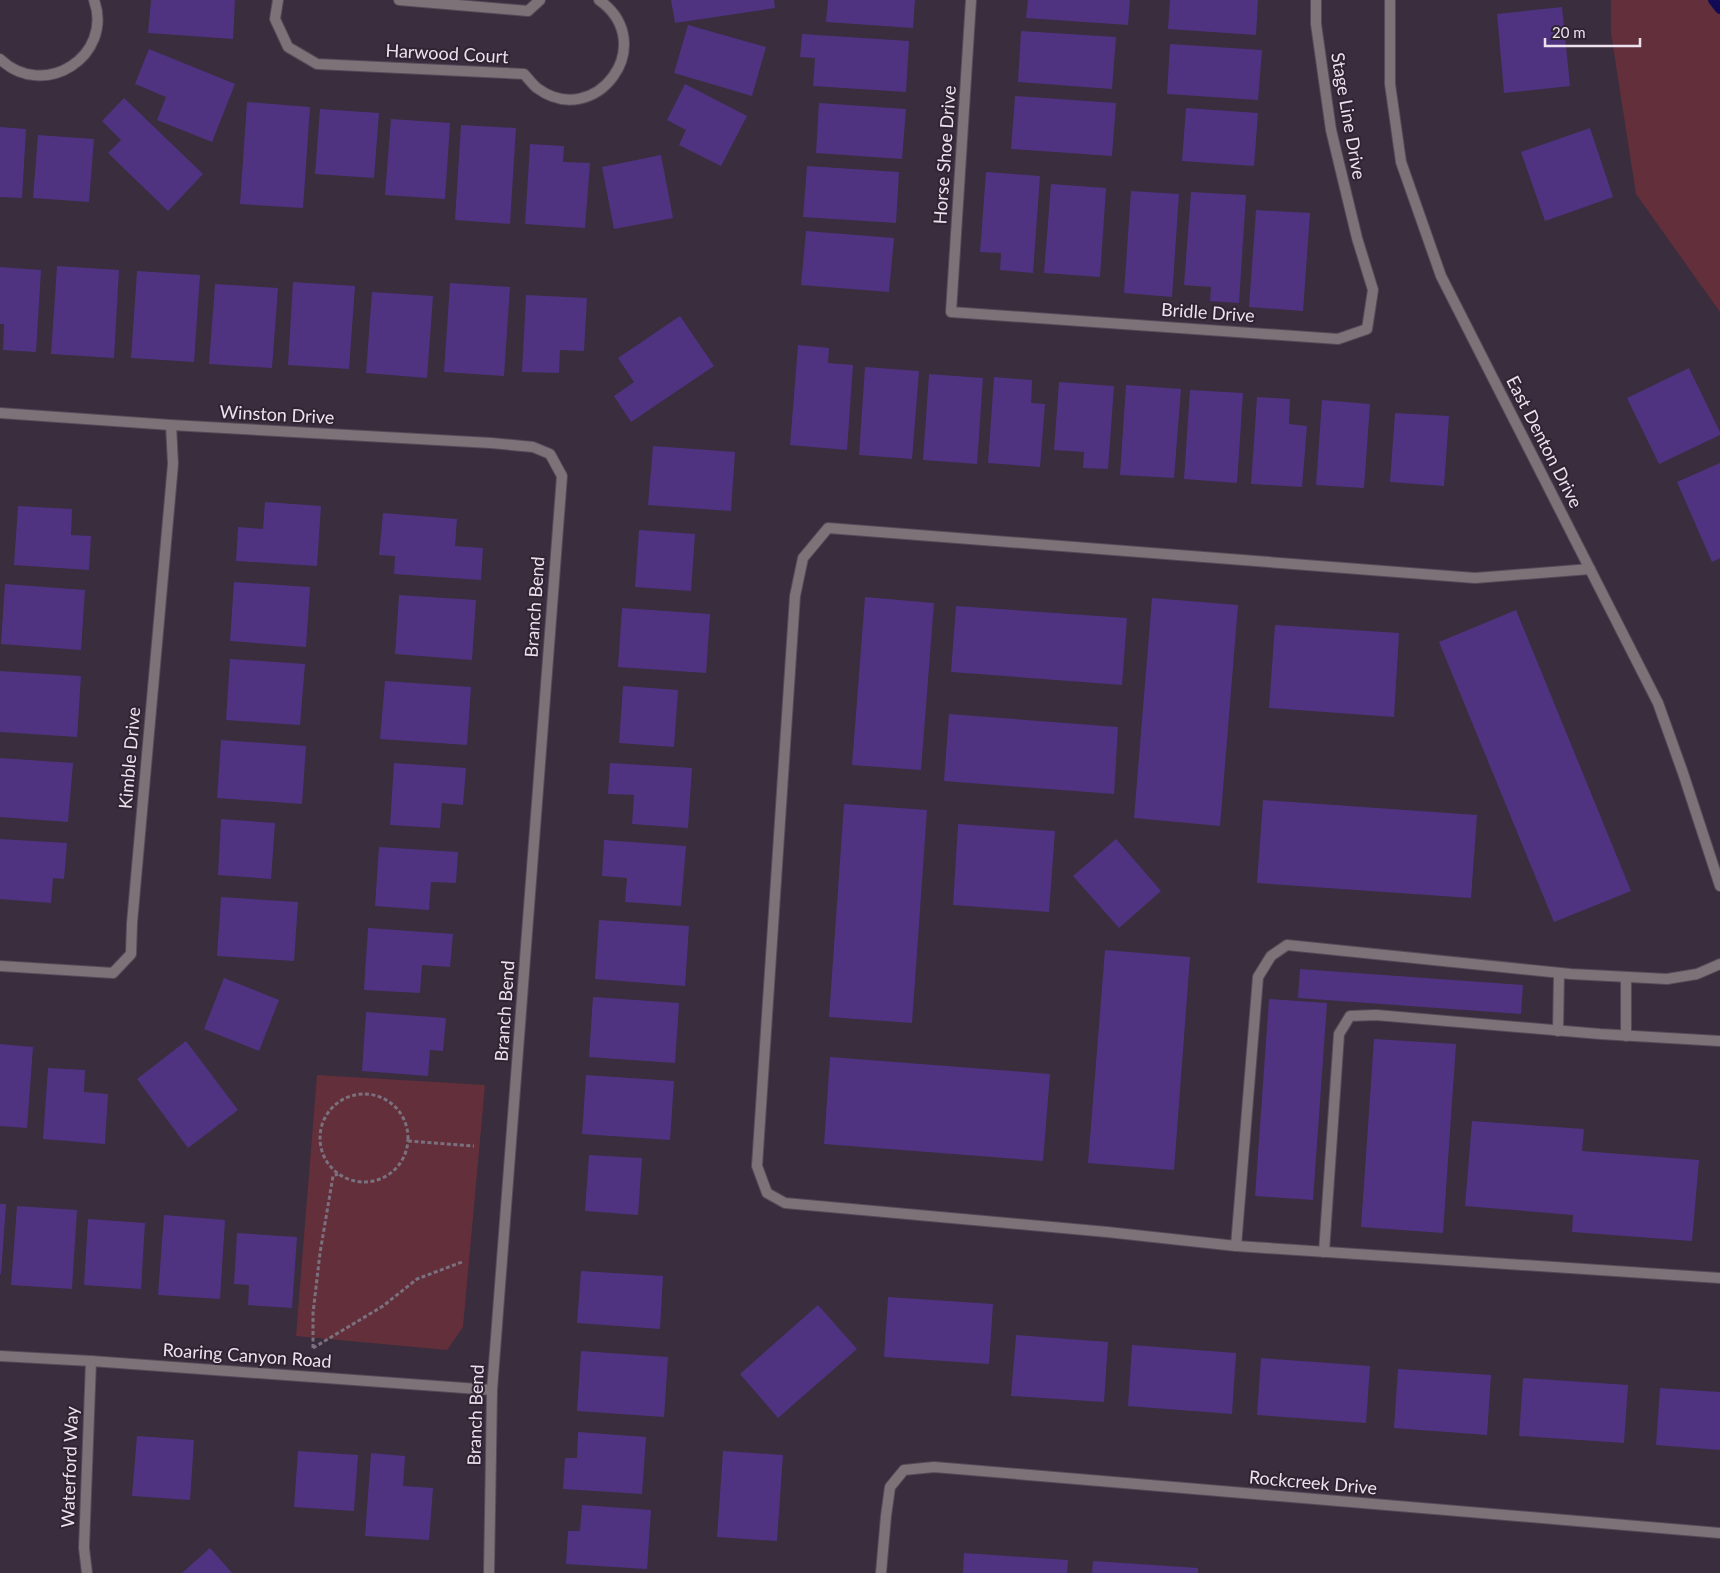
<svg xmlns="http://www.w3.org/2000/svg" width="1720" height="1573" viewBox="0 0 1720 1573" font-family="Lato,sans-serif">
<style>
.green{fill:#632f3b}
.lines{fill:none;stroke-linecap:round;stroke-linejoin:round}
.stream{stroke:#110b56;stroke-width:10}
.building{fill:#4f3380}
.service-casing{stroke:#564a59;stroke-width:12}
.minor-casing{stroke:#564a59;stroke-width:12}
.tertiary-casing{stroke:#564a59;stroke-width:12}
.path{stroke:#7b707e;stroke-width:3;stroke-dasharray:4 2.5;stroke-linecap:butt}
.service{stroke:#7c7277;stroke-width:10}
.minor{stroke:#7c7277;stroke-width:10}
.tertiary{stroke:#7c7277;stroke-width:10}
.labels{text-anchor:middle;stroke-width:4;stroke-linejoin:round;paint-order:stroke}
.street-label{font-size:18px;fill:#ebe2ed;stroke:#302333}
</style>
<rect width="100%" height="100%" fill="#3a2d3d"/>
<g class="green">
<path d="M1611,0h109v312l-84,-118 -25,-161z"/>
<path d="M317,1075l168,10 -22,242 -16,23 -151,-14z"/>
</g>
<g class="lines">
<path class="stream" d="M1713,0l7,9"/>
</g>
<g class="building">
<path d="M151,0h84l-2,39 -85,-6z"/>
<path d="M671,0h103l1,8 -100,15z"/>
<path d="M828,0h87l-2,28 -87,-6z"/>
<path d="M1028,0h102l-2,25 -102,-7z"/>
<path d="M1170,0h88l-2,35 -88,-6z"/>
<path d="M1562,7l8,79 -66,7 -7,-79z"/>
<path d="M688,25l78,22 -14,49 -78,-23z"/>
<path d="M1021,31l95,6 -4,52 -94,-7z"/>
<path d="M802,34l107,7 -3,51 -93,-6 2,-28 -15,-1z"/>
<path d="M1170,44l92,6 -4,50 -91,-6z"/>
<path d="M149,49l86,35 -23,58 -55,-22 9,-23 -31,-13z"/>
<path d="M685,84l62,32 -26,50 -42,-21 7,-15 -19,-10z"/>
<path d="M1015,96l101,7 -4,53 -101,-7z"/>
<path d="M124,98l79,76 -35,37 -60,-58 13,-13 -19,-19z"/>
<path d="M247,102l63,5 -7,101 -63,-4z"/>
<path d="M819,103l87,6 -4,50 -86,-6z"/>
<path d="M1186,108l72,5 -4,53 -72,-5z"/>
<path d="M320,109l59,4 -5,65 -59,-4z"/>
<path d="M391,119l59,4 -5,76 -60,-4z"/>
<path d="M461,125l55,3 -6,96 -55,-4z"/>
<path d="M0,127l26,2 -4,69 -22,-1z"/>
<path d="M1590,128l23,69 -68,24 -24,-69z"/>
<path d="M38,135l56,4 -5,63 -56,-4z"/>
<path d="M530,144l34,2 -1,16 27,1 -5,65 -60,-4z"/>
<path d="M661,155l12,63 -59,11 -12,-62z"/>
<path d="M807,166l92,6 -3,51 -93,-6z"/>
<path d="M986,172l54,4 -7,97 -33,-3 1,-17 -21,-1z"/>
<path d="M1051,184l55,4 -6,89 -56,-4z"/>
<path d="M1131,191l48,3 -7,103 -48,-4z"/>
<path d="M1191,192l55,3 -7,108 -29,-2 1,-14 -27,-2z"/>
<path d="M1256,210l54,3 -7,98 -54,-4z"/>
<path d="M806,231l88,7 -5,54 -88,-7z"/>
<path d="M57,266l62,4 -5,88 -63,-4z"/>
<path d="M0,267l41,3 -5,82 -33,-2 1,-26h-4z"/>
<path d="M137,271l63,4 -6,87 -63,-4z"/>
<path d="M293,282l62,4 -6,83 -61,-4z"/>
<path d="M450,283l60,4 -6,89 -60,-4z"/>
<path d="M215,284l63,4 -6,80 -63,-4z"/>
<path d="M372,292l61,4 -6,82 -61,-5z"/>
<path d="M526,295l61,3 -3,53 -24,-1 -1,23 -37,-1z"/>
<path d="M680,316l34,50 -83,56 -17,-26 20,-14 -16,-24z"/>
<path d="M798,345l31,3 -1,15 25,2 -6,85 -57,-5z"/>
<path d="M865,367l54,4 -7,88 -53,-4z"/>
<path d="M1689,368l31,64v3l-61,29 -32,-66z"/>
<path d="M929,374l54,4 -6,86 -54,-4z"/>
<path d="M994,377l38,3 -1,23 14,1 -5,63 -52,-4z"/>
<path d="M1059,382l55,4 -6,83 -25,-1 1,-16 -30,-2z"/>
<path d="M1126,385l55,4 -7,89 -54,-3z"/>
<path d="M1190,390l53,3 -6,90 -53,-4z"/>
<path d="M1257,397l33,2 -1,25 18,2 -5,61 -51,-3z"/>
<path d="M1322,400l48,4 -6,84 -48,-3z"/>
<path d="M1395,413l54,3 -5,70 -54,-4z"/>
<path d="M653,446l82,6 -4,59 -83,-6z"/>
<path d="M1720,463v95l-8,4 -35,-80z"/>
<path d="M265,502l56,4 -4,60 -81,-5 2,-34 25,2z"/>
<path d="M18,506l54,3 -1,26 20,1 -2,34 -75,-5z"/>
<path d="M383,513l74,6 -2,27 28,2 -2,32 -87,-6 1,-18 -16,-1z"/>
<path d="M639,530l56,4 -4,57 -56,-4z"/>
<path d="M234,582l76,5 -4,60 -76,-6z"/>
<path d="M5,584l80,6 -4,60 -80,-6z"/>
<path d="M399,595l77,5 -4,60 -77,-6z"/>
<path d="M865,597l69,6 -13,167 -69,-5z"/>
<path d="M1152,598l86,7 -18,221 -86,-8z"/>
<path d="M956,606l171,12 -5,67 -171,-13z"/>
<path d="M622,608l88,6 -4,59 -88,-6z"/>
<path d="M1516,610l115,281 -77,31 -115,-280z"/>
<path d="M1275,625l124,8 -5,84 -125,-9z"/>
<path d="M230,659l75,5 -5,61 -74,-5z"/>
<path d="M0,671l81,5 -4,61 -77,-5z"/>
<path d="M385,681l86,6 -4,58 -87,-6z"/>
<path d="M623,686l55,4 -4,57 -55,-4z"/>
<path d="M949,714l169,13 -4,67 -170,-13z"/>
<path d="M221,740l85,6 -4,58 -85,-6z"/>
<path d="M0,758l73,5 -5,59 -68,-5z"/>
<path d="M394,763l72,5 -3,37 -21,-2 -2,25 -50,-3z"/>
<path d="M610,763l82,5 -4,60 -56,-4 2,-29 -26,-1z"/>
<path d="M1263,800l214,15 -6,83 -214,-15z"/>
<path d="M844,804l83,6 -15,213 -83,-6z"/>
<path d="M221,819l54,4 -4,56 -53,-4z"/>
<path d="M958,824l97,7 -6,81 -96,-7z"/>
<path d="M0,839l67,4 -3,36 -11,-1 -2,25 -51,-4z"/>
<path d="M1116,839l45,52 -42,37 -46,-52z"/>
<path d="M604,840l82,6 -5,60 -56,-4 2,-24 -25,-2z"/>
<path d="M379,847l79,5 -2,31 -25,-1 -2,28 -54,-4z"/>
<path d="M221,897l77,5 -4,59 -77,-5z"/>
<path d="M599,920l90,6 -4,60 -90,-7z"/>
<path d="M368,928l85,6 -3,33 -28,-2 -2,28 -56,-3z"/>
<path d="M1105,950l85,7 -16,213 -86,-7z"/>
<path d="M1300,969l223,16 -2,29 -223,-16z"/>
<path d="M224,978l55,22 -20,51 -55,-22z"/>
<path d="M593,997l86,6 -4,60 -86,-6z"/>
<path d="M1269,999l58,4 -14,197 -58,-4z"/>
<path d="M366,1012l80,6 -3,33 -13,-1 -2,26 -66,-5z"/>
<path d="M1374,1039l82,5 -13,189 -82,-6z"/>
<path d="M186,1041l52,69 -50,38 -51,-69z"/>
<path d="M0,1044l33,3 -6,81 -27,-2z"/>
<path d="M830,1057l220,17 -7,87 -219,-17z"/>
<path d="M48,1068l37,2 -1,22 24,2 -3,50 -62,-5z"/>
<path d="M586,1075l88,6 -4,59 -88,-6z"/>
<path d="M1472,1121l112,8 -2,22 117,9 -7,81 -120,-9 1,-17 -108,-9z"/>
<path d="M589,1155l53,3 -4,57 -53,-4z"/>
<path d="M0,1204h6l-5,70h-1z"/>
<path d="M17,1206l60,4 -5,79 -61,-4z"/>
<path d="M164,1215l61,5 -5,79 -62,-4z"/>
<path d="M88,1219l57,4 -4,66 -57,-4z"/>
<path d="M237,1233l60,4 -5,71 -44,-3 1,-20 -15,-1z"/>
<path d="M581,1271l82,5 -3,53 -83,-6z"/>
<path d="M888,1297l105,7 -4,60 -105,-7z"/>
<path d="M818,1305l39,44 -79,69 -38,-44z"/>
<path d="M1016,1335l92,7 -4,60 -93,-6z"/>
<path d="M1132,1345l104,8 -4,61 -104,-8z"/>
<path d="M581,1351l87,6 -4,60 -87,-6z"/>
<path d="M1261,1358l109,8 -4,57 -109,-8z"/>
<path d="M1398,1369l93,6 -4,60 -93,-7z"/>
<path d="M1523,1378l105,7 -4,58 -105,-7z"/>
<path d="M1660,1388l60,4v58l-64,-5z"/>
<path d="M578,1432l68,5 -4,57 -79,-5 2,-31h12z"/>
<path d="M137,1436l57,4 -4,60 -58,-4z"/>
<path d="M298,1451l60,4 -4,56 -60,-4z"/>
<path d="M723,1451l60,4 -6,86 -60,-4z"/>
<path d="M371,1453l34,3 -2,30 30,2 -4,52 -64,-4z"/>
<path d="M582,1505l69,5 -4,59 -81,-5 2,-33h12z"/>
<path d="M210,1548l22,25h-50z"/>
<path d="M964,1553l104,7 -1,13h-104z"/>
<path d="M1093,1561l105,7v5h-106z"/>
</g>
<g class="lines">
<defs>
<g id="service">
<path d="M1590,569l-115,9 -647,-50 -25,30 -8,38 -38,570 10,27 18,10 322,29 129,14 22,-269 13,-21 16,-11 284,29 96,5 30,-5 23,-10"/>
<path d="M1558,1031l1,-58"/>
<path d="M1626,1036v-59"/>
<path d="M1236,1246l484,32"/>
<path d="M1324,1252l15,-218 11,-18 26,-1 224,19 120,7"/>
</g>
<g id="minor">
<path d="M278,0l-3,19 13,28 29,17 207,10c4,4 8,10 13,14 58,43 124,-44 62,-88"/>
<path d="M399,0l129,11 12,-11"/>
<path d="M971,0l-20,312 387,27 29,-10 6,-39 -16,-52 -26,-108 -15,-106v-24"/>
<path d="M0,59c44,42 114,-3 94,-59"/>
<path d="M0,413l171,12 320,18 42,4 17,7 12,22 -70,914 -3,183"/>
<path d="M0,966l113,7 18,-19 1,-31 41,-459 -2,-39"/>
<path d="M0,1356l91,5 401,29"/>
<path d="M87,1573l-3,-25 7,-187"/>
<path d="M881,1573l5,-57 4,-29 14,-17 30,-3 786,66"/>
</g>
<path id="tertiary" d="M1390,0v84l11,78 40,114 217,427 25,70 37,113"/>
</defs>
<use href="#service" class="service-casing"/>
<use href="#minor" class="minor-casing"/>
<use href="#tertiary" class="tertiary-casing"/>
<g class="path">
<circle cx="364" cy="1138" r="44"/>
<path d="M408,1141l66,5"/>
<path d="M313,1348v-35l7,-60 13,-77 5,-2"/>
<path d="M313,1348l70,-42 34,-27 45,-17"/>
</g>
<use href="#service" class="service"/>
<use href="#minor" class="minor"/>
<use href="#tertiary" class="tertiary"/>
</g>
<g class="labels">
<g class="street-label">
<text transform="translate(447 54) rotate(3)" y="6">Harwood Court</text>
<text transform="translate(1348 116) rotate(80)" y="6">Stage Line Drive</text>
<text transform="translate(945 155) rotate(-86)" y="6">Horse Shoe Drive</text>
<text transform="translate(1208 313) rotate(4)" y="6">Bridle Drive</text>
<text transform="translate(277 415) rotate(3)" y="6">Winston Drive</text>
<text transform="translate(1544 442) rotate(63)" y="6">East Denton Drive</text>
<text transform="translate(535 607) rotate(-86)" y="6">Branch Bend</text>
<text transform="translate(130 758) rotate(-85)" y="6">Kimble Drive</text>
<text transform="translate(505 1011) rotate(-86)" y="6">Branch Bend</text>
<text transform="translate(247 1356) rotate(4)" y="6">Roaring Canyon Road</text>
<text transform="translate(476 1415) rotate(-88)" y="6">Branch Bend</text>
<text transform="translate(70 1467) rotate(-88)" y="6">Waterford Way</text>
<text transform="translate(1313 1483) rotate(5)" y="6">Rockcreek Drive</text>
</g>
</g>
<path d="M1545 38v8h95v-8" fill="none" stroke="#ebe2ed" stroke-width="2.5"/>
<text x="1552" y="38" font-size="15" fill="#ebe2ed" stroke="#302333" stroke-width="4" paint-order="stroke">20 m</text>
</svg>
